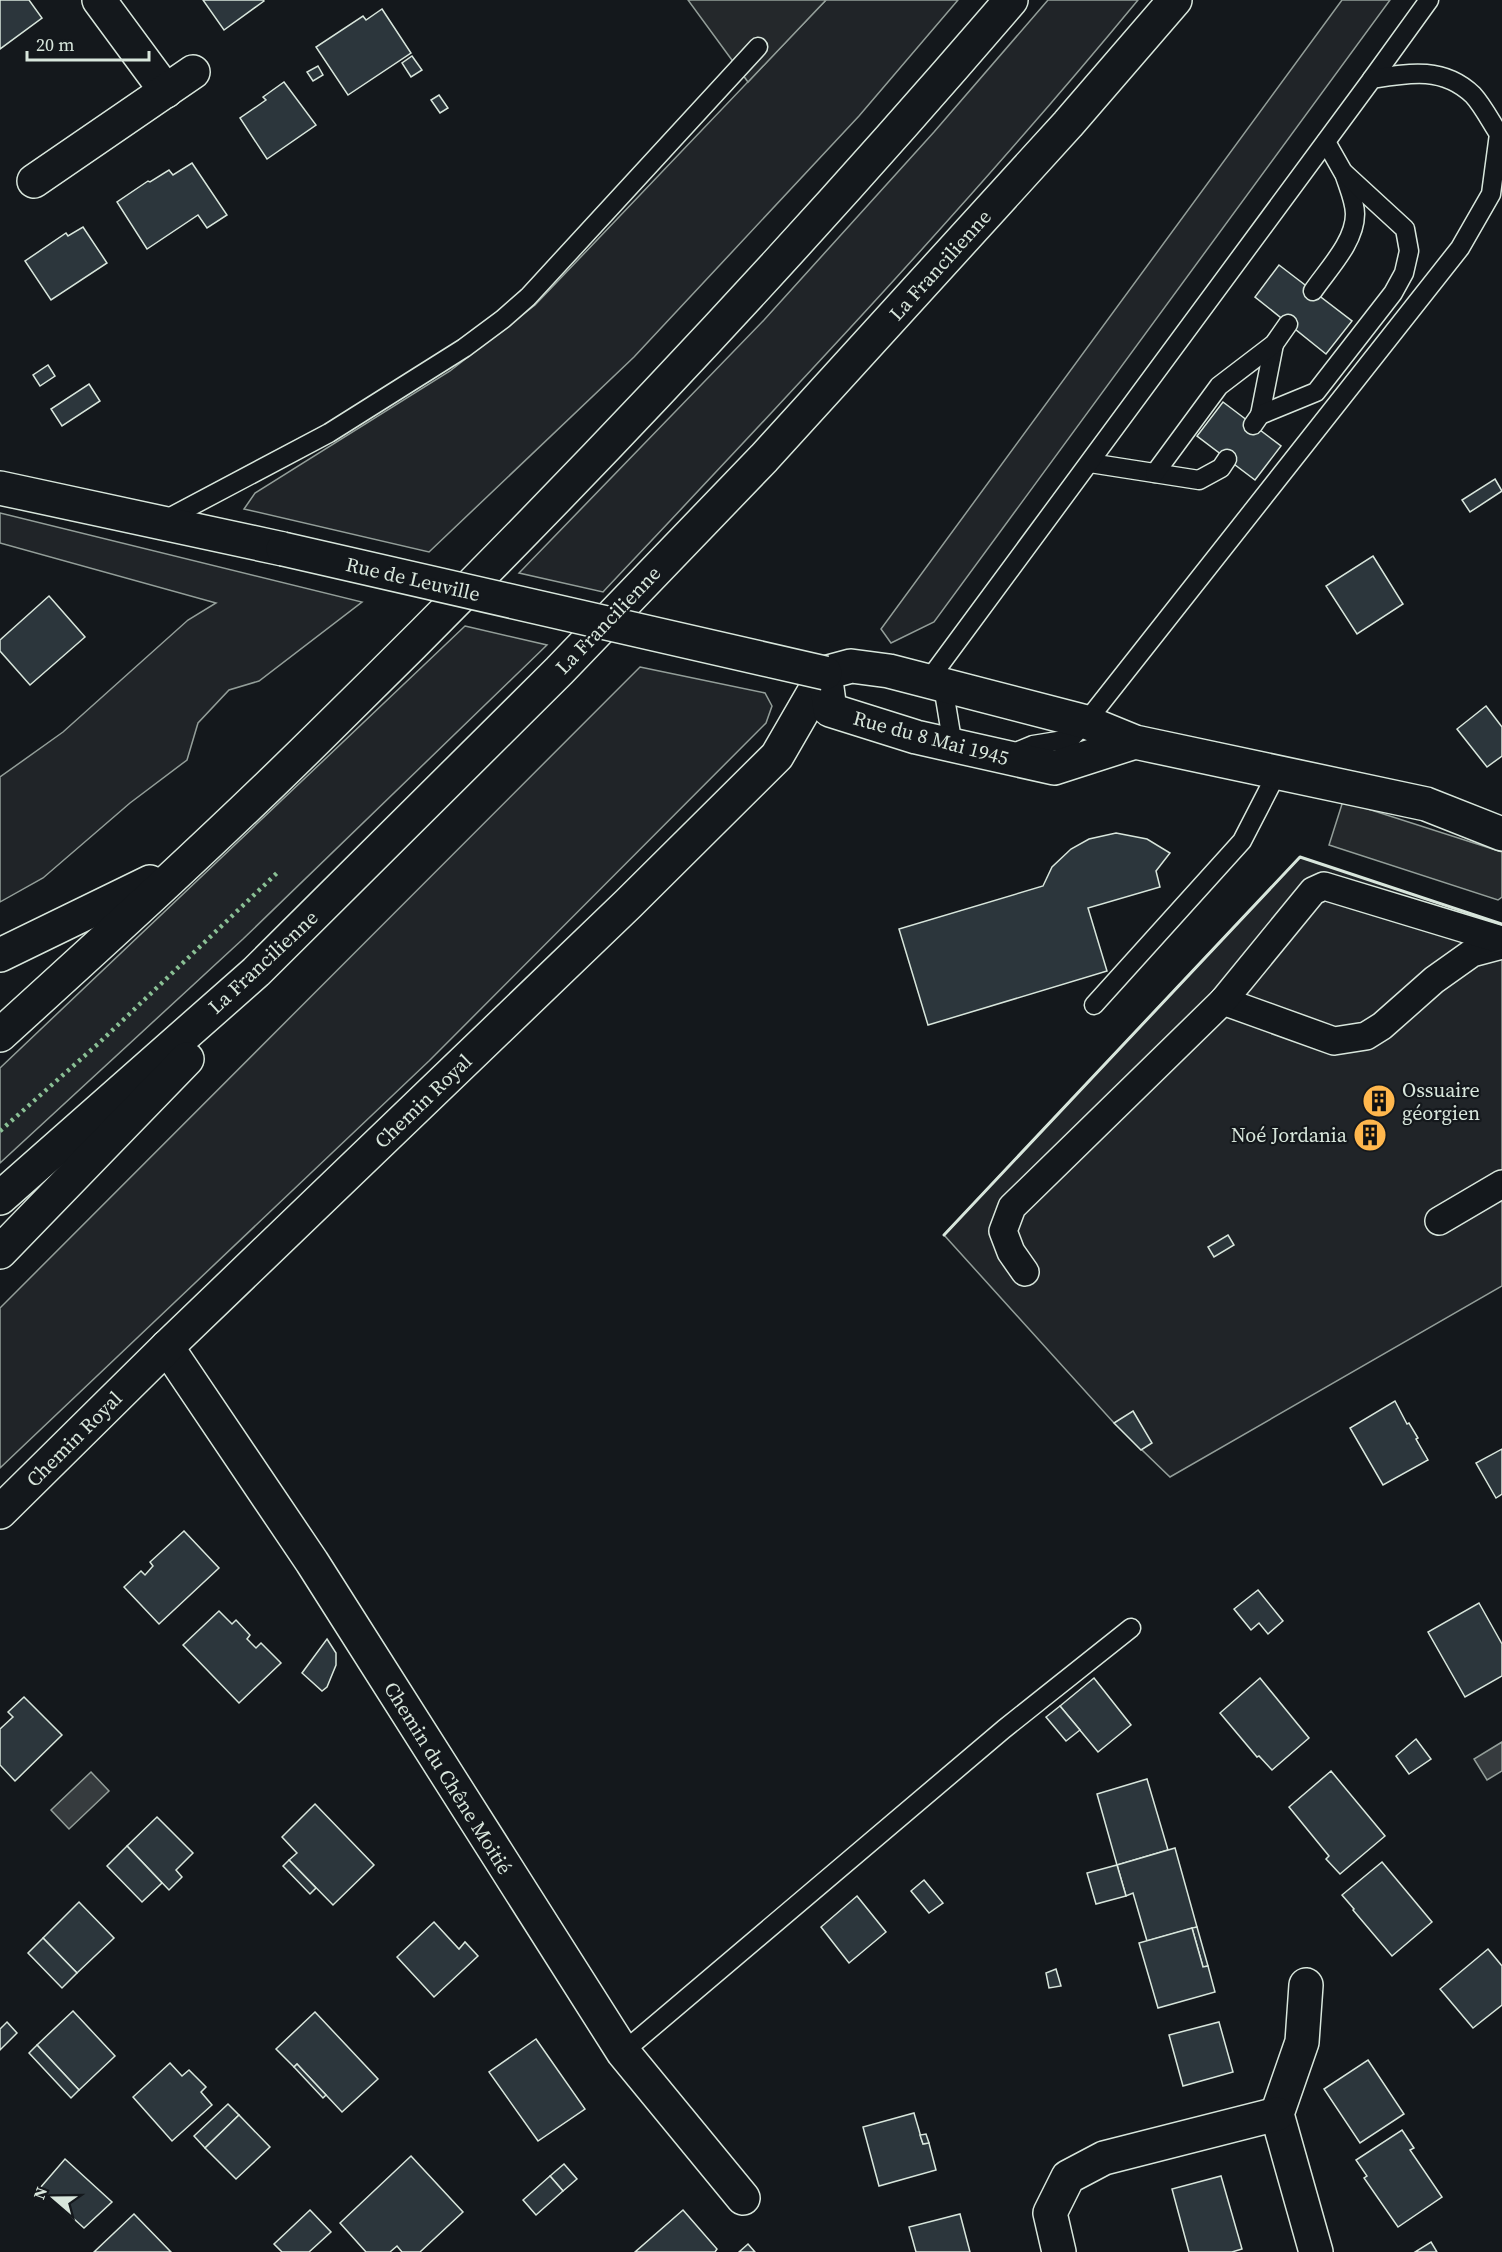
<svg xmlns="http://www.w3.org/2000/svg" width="1502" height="2252" viewBox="0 0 1502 2252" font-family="'Source Serif 4',serif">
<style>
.green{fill:#202428;stroke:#939e99;stroke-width:1.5}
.parking{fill:#24282b;stroke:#939e99;stroke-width:1.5}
.water{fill:#363b3e;stroke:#939e99;stroke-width:1.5}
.building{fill:#2c363c;stroke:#d8e6dc;stroke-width:1.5}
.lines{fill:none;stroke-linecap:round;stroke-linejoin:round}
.service-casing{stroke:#d8e6dc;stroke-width:21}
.pedestrian-casing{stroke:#d8e6dc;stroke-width:30}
.minor-casing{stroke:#d8e6dc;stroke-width:36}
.tertiary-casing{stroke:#d8e6dc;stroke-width:36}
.trunk-casing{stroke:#d8e6dc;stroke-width:36}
.service{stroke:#14181c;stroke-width:18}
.pedestrian{stroke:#14181c;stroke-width:27}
.minor{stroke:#14181c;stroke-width:33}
.tertiary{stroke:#14181c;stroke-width:33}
.trunk{stroke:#14181c;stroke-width:33}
.tertiary-bridge-casing{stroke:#d8e6dc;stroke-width:36;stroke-linecap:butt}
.tertiary-bridge{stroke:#14181c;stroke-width:33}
.hedge{stroke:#8ac095;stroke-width:4.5;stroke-dasharray:3 4.5;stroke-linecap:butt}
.wall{stroke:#d8e6dc;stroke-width:3}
.labels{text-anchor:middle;stroke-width:4.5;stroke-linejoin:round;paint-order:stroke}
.street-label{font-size:20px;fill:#d8e6dc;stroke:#14181c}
.poi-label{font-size:20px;fill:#d8e6dc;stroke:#14181c;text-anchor:start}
</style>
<rect width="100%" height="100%" fill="#14181c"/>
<g class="green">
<path d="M826,0h132l-99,116 -225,241 -205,195 -185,-43 11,-16 195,-122 85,-66z"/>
<path d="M1048,0h90c-169,205 -352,398 -535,592l-84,-19 245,-253 170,-188z"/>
<path d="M1342,0h48l-456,622 -43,21 -10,-14z"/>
<path d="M0,513l362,89 -103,79 -30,9 -31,33 -11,37 -57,43 -87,75 -43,24v-125l63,-45 125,-112 28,-17 -216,-60z"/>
<path d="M465,626l82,19 -304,294 -243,224v-95z"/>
<path d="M640,667l125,26 7,13 -6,17 -337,338 -429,407v-160z"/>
<path d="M1300,857l202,67v362l-332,191 -56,-54 -170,-188z"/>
</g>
<g class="parking">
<path d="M688,0h138l-78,82z"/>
<path d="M1343,801l159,51v45l-4,3 -169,-55z"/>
</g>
<g class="water">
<path d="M1502,1742v29l-15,9 -13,-21z"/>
<path d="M91,1772l18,19 -40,38 -18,-19z"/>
</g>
<g class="building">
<path d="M0,0h29l13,18 -42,31z"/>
<path d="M203,0h60l1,1 -40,29z"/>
<path d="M382,9l29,44 -63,42 -32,-48 47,-31 3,4z"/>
<path d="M412,56l10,14 -11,7 -9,-14z"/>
<path d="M318,66l5,9 -10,6 -6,-9z"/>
<path d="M284,82l32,43 -49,34 -27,-41 26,-18 -3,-3z"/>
<path d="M439,95l9,13 -8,5 -9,-13z"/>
<path d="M192,163l35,52 -20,13 -9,-13 -51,34 -30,-47 31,-21 2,1 19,-12 4,5z"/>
<path d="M83,227l24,36 -56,37 -26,-39 41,-28 2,3z"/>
<path d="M1279,265l73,56 -26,33 -71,-57z"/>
<path d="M48,365l7,11 -15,10 -7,-11z"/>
<path d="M89,384l11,17 -38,25 -11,-17z"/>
<path d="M1223,402l58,44 -26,34 -58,-44z"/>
<path d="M1495,479l7,12 -32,21 -8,-12z"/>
<path d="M1373,556l30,48 -46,30 -31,-48z"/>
<path d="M49,596l36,41 -55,48 -30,-34v-11z"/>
<path d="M1486,706l16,21v29l-15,11 -30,-38z"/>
<path d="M1116,833l31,6 23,14 -14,18 4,16 -72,21 19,63 -179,54 -29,-96 144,-43 9,-19 19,-18 18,-10z"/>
<path d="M1385,1091l6,9 -18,12 -5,-10z"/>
<path d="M1370,1128l7,10 -6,4 -7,-10z"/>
<path d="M1228,1235l6,10 -20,12 -6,-10z"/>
<path d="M1395,1401l12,23 2,-1 9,15 -2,1 12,21 -45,25 -33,-57z"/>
<path d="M1133,1411l19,32 -11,7 -27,-27z"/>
<path d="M1502,1449v45l-6,4 -20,-35z"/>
<path d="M184,1531l35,37 -60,56 -35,-37 17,-16 4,4 8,-9 -3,-4z"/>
<path d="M1258,1590l25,31 -15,13 -9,-11 -8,7 -17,-21z"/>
<path d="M1479,1603l23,41v32l-37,21 -37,-65z"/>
<path d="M219,1611l13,13 4,-4 14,15 -3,4 9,9 5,-5 20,20 -42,40 -56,-58z"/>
<path d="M327,1639l9,14v12l-9,22 -5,4 -20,-18z"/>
<path d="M1094,1678l37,47 -33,27 -38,-46z"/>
<path d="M1260,1678l49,60 -37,32 -13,-14 -2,1 -37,-44z"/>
<path d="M24,1697l38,38 -47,46 -15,-16v-36l13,-12 -5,-5z"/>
<path d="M1060,1706l20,24 -14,11 -20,-24z"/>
<path d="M1416,1739l15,20 -22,15 -13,-18z"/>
<path d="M1331,1771l54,65 -45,38 -14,-15 3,-3 -40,-49z"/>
<path d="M1147,1779l21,71 -51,15 -20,-71z"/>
<path d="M315,1804l59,61 -41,40 -44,-45 8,-7 -15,-16z"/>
<path d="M157,1817l36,36 -17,17 6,7 -13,13 -42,-44z"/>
<path d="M127,1846l35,37 -20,19 -35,-36z"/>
<path d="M1175,1848l22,79 -50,14 -14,-48 -7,3 -9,-31z"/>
<path d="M289,1860l27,28 -6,6 -27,-28z"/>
<path d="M1382,1862l50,60 -40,34 -39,-46 1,-1 -12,-14z"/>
<path d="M1117,1865l9,31 -30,8 -9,-31z"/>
<path d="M924,1880l19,23 -14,10 -18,-22z"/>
<path d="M857,1896l29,36 -37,31 -28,-36z"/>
<path d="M79,1902l35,36 -37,35 -34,-35z"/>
<path d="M434,1922l25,27 6,-7 13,14 -44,41 -37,-40z"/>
<path d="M1197,1927l11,39 -5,1 -11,-39z"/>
<path d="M1192,1928l11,39 5,-1 7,26 -57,16 -19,-65z"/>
<path d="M43,1938l34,35 -15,15 -34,-35z"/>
<path d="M1488,1949l14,17v39l-29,23 -33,-39z"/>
<path d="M1056,1969l5,17 -12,2 -3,-15z"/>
<path d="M73,2011l42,45 -36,34 -42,-45z"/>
<path d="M315,2012l63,67 -36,33 -45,-48 -3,3 -18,-18z"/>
<path d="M7,2022l10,11 -17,17v-21z"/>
<path d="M1219,2022l14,50 -50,14 -14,-51z"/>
<path d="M536,2039l49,70 -47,32 -49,-69z"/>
<path d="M37,2045l42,45 -8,8 -42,-45z"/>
<path d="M1368,2060l36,54 -44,29 -36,-54z"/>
<path d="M170,2063l12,13 7,-6 17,17 -5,5 11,13 -40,36 -39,-44z"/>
<path d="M297,2064l29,31 -3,3 -29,-31z"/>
<path d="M228,2104l11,11 -34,33 -11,-12z"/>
<path d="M914,2113l9,31 6,-1 7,27 -57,16 -16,-59z"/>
<path d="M239,2115l31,32 -34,32 -31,-31z"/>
<path d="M1402,2130l12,18 -4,2 32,47 -44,30 -34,-49 3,-2 -11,-16z"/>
<path d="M926,2134l3,9 -6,1 -3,-9z"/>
<path d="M411,2156l52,56 -43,40h-18l-5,-6 -7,6h-24l-26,-29z"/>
<path d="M65,2159l47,43 -28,26 -44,-40z"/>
<path d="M564,2164l13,15 -14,12 -13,-15z"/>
<path d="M550,2176l13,15 -27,24 -13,-15z"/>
<path d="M1221,2176l21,73 -10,3h-43l-17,-63z"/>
<path d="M310,2210l21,22 -22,20h-27l-8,-8z"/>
<path d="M683,2210l34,39 -2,3h-80z"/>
<path d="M134,2214l37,38h-77z"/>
<path d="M960,2214l10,38h-54l-7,-25z"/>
<path d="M1431,2242l6,10h-22z"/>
<path d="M748,2244l7,8h-16z"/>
</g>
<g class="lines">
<defs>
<g id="service">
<path d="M1372,79l57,-79"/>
<path d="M1313,291c15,-22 42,-49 42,-77 0,-13 -7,-28 -11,-41"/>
<path d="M1260,415l14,-71"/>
<path d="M1253,425l7,-10 56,-23 77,-99 11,-20 5,-22 -4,-22 -62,-57 -17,-30"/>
<path d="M1090,463l109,17 22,-12 6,-9"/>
<path d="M1155,473l64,-87 55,-42 14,-20"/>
<path d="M163,521l166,-88 135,-85 39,-29 25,-22 230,-250"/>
<path d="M953,746l-10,-60 -7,-16 436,-591c36,-6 71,-13 101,16 10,11 18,27 26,39l-8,60 -31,54 -374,474 -16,17 -37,6 -24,10"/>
<path d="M1094,1005l148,-164 35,-68"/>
<path d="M623,2052l381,-323 127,-101"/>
</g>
<g id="pedestrian">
<path d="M1223,1001l111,40 32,-5 16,-10 52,-46 38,-27 30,-8"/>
<path d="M1439,1221l63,-37"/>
<path d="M1025,1272l-14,-20 -8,-21 9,-24 211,-206 90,-110 11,-5 178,54"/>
</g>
<g id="minor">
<path d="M99,0l67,91"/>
<path d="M34,181l159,-109"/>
<path d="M167,1347l145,215 311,490 120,146"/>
<path d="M0,1512l167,-165 461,-443 149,-148 48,-83"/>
<path d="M1306,1985l-4,57 -25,72 39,138"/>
<path d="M1059,2252l-9,-39 18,-36 36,-19 173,-44"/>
</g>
<g id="tertiary">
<path d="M0,488l283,61"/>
<path d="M1135,742l-81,26 -138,-31 -86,-27 -5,-37 26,-7 38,5 197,51 49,20 291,62 76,30"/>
</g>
<g id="trunk">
<path d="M0,955l150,-73"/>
<path d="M0,1035c109,-99 219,-199 324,-303 239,-234 469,-478 687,-732"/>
<path d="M0,1198l256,-226 303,-301 205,-213 304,-334 107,-124"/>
<path d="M0,1252l187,-193"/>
</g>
</defs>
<use href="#service" class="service-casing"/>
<use href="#pedestrian" class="pedestrian-casing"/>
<use href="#minor" class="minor-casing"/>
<use href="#tertiary" class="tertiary-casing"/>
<use href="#trunk" class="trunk-casing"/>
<use href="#service" class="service"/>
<use href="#pedestrian" class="pedestrian"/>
<use href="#minor" class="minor"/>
<use href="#tertiary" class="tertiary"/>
<use href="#trunk" class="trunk"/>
<defs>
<path id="tertiary-bridge" d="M283,549l542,124"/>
</defs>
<use href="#tertiary-bridge" class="tertiary-bridge-casing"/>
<use href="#tertiary-bridge" class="tertiary-bridge"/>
<path class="hedge" d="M0,1131l99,-88 178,-170"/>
<path class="wall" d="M944,1235l356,-378 202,67"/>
</g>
<defs>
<symbol id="building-disc" viewBox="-11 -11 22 22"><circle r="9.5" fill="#ffb74d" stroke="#14181c"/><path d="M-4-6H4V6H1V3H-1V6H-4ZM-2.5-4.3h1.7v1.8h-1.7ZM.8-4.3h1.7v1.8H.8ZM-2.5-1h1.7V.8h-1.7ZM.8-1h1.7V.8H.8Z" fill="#111"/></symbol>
</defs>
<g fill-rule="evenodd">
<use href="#building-disc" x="1360" y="1082" width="38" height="38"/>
<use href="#building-disc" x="1351" y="1116" width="38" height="38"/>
</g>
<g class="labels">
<g class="street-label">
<text transform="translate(940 265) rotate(-48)" y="7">La Francilienne</text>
<text transform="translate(413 579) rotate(13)" y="7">Rue de Leuville</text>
<text transform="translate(608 620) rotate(-46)" y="7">La Francilienne</text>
<text transform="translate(931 738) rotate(15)" y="7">Rue du 8 Mai 1945</text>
<text transform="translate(263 962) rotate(-43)" y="7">La Francilienne</text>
<text transform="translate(423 1101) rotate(-44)" y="7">Chemin Royal</text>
<text transform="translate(74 1439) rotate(-45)" y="7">Chemin Royal</text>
<text transform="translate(448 1778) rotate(58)" y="7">Chemin du Chêne Moitié</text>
</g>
<g class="poi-label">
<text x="1402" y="1097">Ossuaire<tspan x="1402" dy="23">géorgien</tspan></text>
<text x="1347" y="1142" text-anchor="end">Noé Jordania</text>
</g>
</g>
<g transform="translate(54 2198) rotate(290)" stroke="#14181c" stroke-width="4.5" paint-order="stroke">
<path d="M0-4.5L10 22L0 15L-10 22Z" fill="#d8e6dc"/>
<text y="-9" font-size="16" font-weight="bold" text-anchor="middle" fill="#d8e6dc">N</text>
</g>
<path d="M27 51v9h122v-9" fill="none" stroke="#d8e6dc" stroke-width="3"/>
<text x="36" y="51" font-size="18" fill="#d8e6dc" stroke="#14181c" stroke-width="4.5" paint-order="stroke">20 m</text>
</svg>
